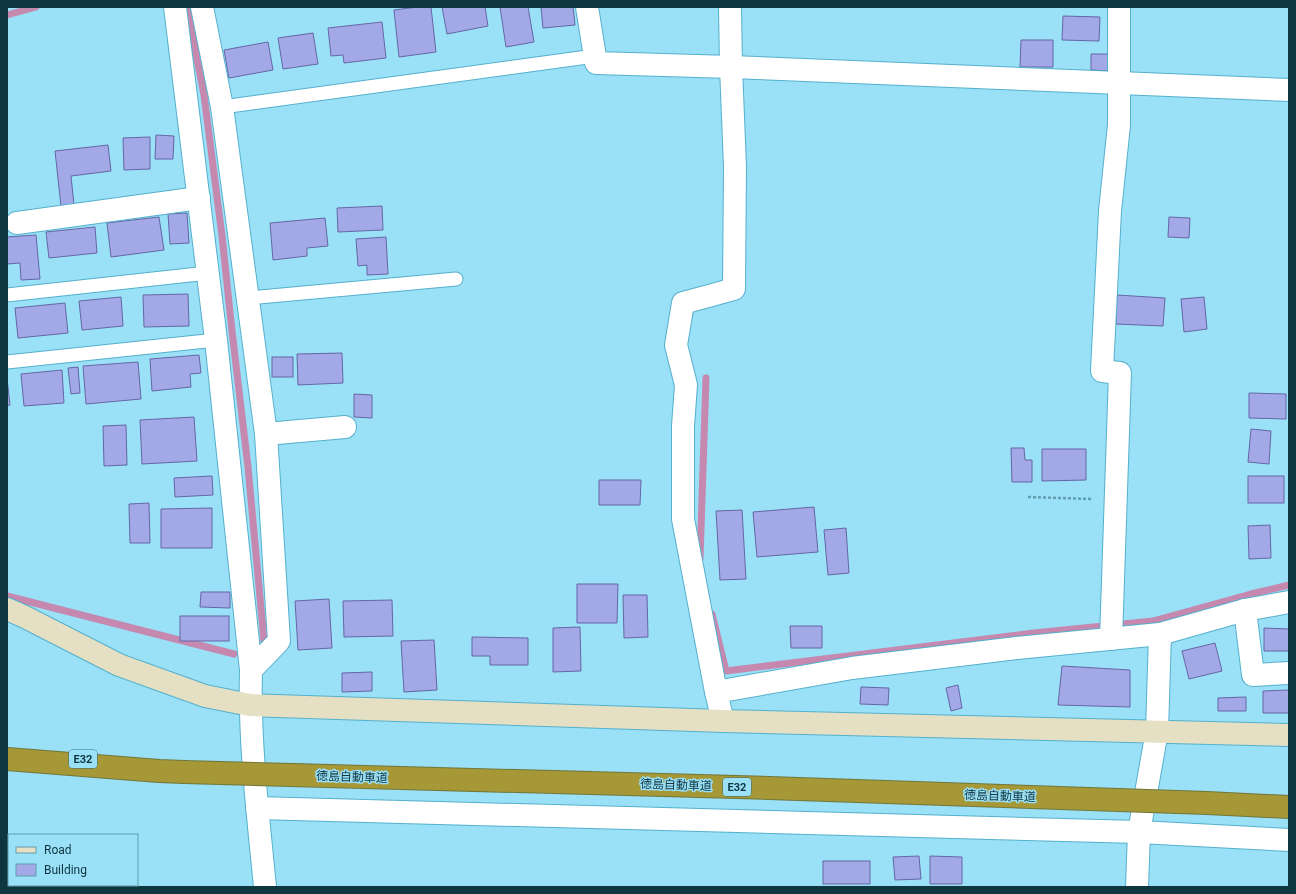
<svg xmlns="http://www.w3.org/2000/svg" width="1296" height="894" viewBox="0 0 1296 894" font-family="Roboto,'Noto Sans JP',sans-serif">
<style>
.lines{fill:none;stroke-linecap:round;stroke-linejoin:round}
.stream{stroke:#c588af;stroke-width:7}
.building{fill:#a3a8e7;stroke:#6467a4}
.lane-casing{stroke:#55b0cc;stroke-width:15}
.street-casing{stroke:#55b0cc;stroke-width:24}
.secondary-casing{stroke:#55b0cc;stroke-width:24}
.highway-casing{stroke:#71763a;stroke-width:24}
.path{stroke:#639db0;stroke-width:2.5;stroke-dasharray:3 2;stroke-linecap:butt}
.lane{stroke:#fff;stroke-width:13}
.street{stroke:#fff;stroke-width:22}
.secondary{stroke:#e5e0c3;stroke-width:22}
.highway{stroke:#a79837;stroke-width:22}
.highway-bridge-casing{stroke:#71763a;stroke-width:24;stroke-linecap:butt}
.highway-bridge{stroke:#a79837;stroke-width:22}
.labels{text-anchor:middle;stroke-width:3;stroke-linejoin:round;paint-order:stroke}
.shield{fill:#9ae0f7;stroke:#386978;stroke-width:1}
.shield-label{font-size:11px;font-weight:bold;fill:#0e3641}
.street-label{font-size:12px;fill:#0e3641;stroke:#9ae0f7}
</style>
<rect width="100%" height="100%" fill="#9ae0f7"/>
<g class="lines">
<g class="stream">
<path d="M187,7l17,88 18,141 10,95 16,136 16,174"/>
<path d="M7,15l29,-8"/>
<path d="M700,559l6,-181"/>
<path d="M7,596l227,58"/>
<path d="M712,614l14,57 308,-38 119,-12 98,-27 38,-9"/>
</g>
</g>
<g class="building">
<path d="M417,7h14l5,45 -37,5 -5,-47z"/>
<path d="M442,7h43l3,19 -41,8z"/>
<path d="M500,7h28l6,35 -28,5z"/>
<path d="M541,7h32l2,18 -32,3z"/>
<path d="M1063,16l37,1 -1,24 -37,-1z"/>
<path d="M382,22l4,36 -42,5 -1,-8 -12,1 -3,-28z"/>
<path d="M313,33l5,31 -35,5 -5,-31z"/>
<path d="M1021,40h32v27h-33z"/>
<path d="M268,42l5,28 -44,8 -5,-28z"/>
<path d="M1091,54h18v17l-18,-1z"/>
<path d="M156,135l18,1 -1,23h-18z"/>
<path d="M150,137v32l-26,1 -1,-32z"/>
<path d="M108,145l3,26 -40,5 3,29 -13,1 -6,-55z"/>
<path d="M382,206l1,24 -45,2 -1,-24z"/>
<path d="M187,213l2,30 -19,1 -2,-30z"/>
<path d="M159,217l5,33 -53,7 -4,-34z"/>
<path d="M1169,217l21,1 -1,20 -21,-1z"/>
<path d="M325,218l3,28 -21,2v8l-34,4 -3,-37z"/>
<path d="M95,227l2,26 -48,5 -3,-26z"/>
<path d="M36,235l4,44 -19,1 -1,-17 -13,1v-27z"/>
<path d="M386,237l2,37 -21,1v-10l-9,1 -2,-27z"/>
<path d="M188,294l1,32 -45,1 -1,-32z"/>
<path d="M1117,295l48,3 -2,28 -47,-2z"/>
<path d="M121,297l2,29 -41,4 -3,-29z"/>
<path d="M1204,297l3,32 -23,3 -3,-33z"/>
<path d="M65,303l3,30 -50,5 -3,-30z"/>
<path d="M342,353l1,30 -45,2 -1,-31z"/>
<path d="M199,355l2,18 -11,1 1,13 -39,4 -2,-32z"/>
<rect x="272" y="357" width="21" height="20"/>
<path d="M138,362l3,37 -55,5 -3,-38z"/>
<path d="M78,367l2,26 -9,1 -3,-26z"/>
<path d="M62,370l2,33 -40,3 -3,-32z"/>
<path d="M7,378l3,27 -3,1z"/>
<path d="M1249,393l37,1v25l-37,-1z"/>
<path d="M354,394l18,1v23l-18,-1z"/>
<path d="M194,417l3,44 -55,3 -2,-44z"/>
<path d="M126,425l1,40 -23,1 -1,-40z"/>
<path d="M1251,429l20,2 -2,33 -21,-2z"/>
<path d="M1011,448h13l1,12h7v22h-20z"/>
<path d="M1042,449h44v31l-44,1z"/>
<path d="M212,476l1,19 -38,2 -1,-19z"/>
<rect x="1248" y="476" width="36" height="27"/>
<path d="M599,480h42l-1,25h-41z"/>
<path d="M149,503l1,40h-20l-1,-39z"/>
<path d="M814,507l4,45 -61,5 -4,-45z"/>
<path d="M212,508v40h-51v-39z"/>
<path d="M742,510l4,69 -26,1 -4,-69z"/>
<path d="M1270,525l1,33 -22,1 -1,-33z"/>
<path d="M846,528l3,45 -21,2 -4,-45z"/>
<path d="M577,584h41l-1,39h-40z"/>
<path d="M201,592h29v16l-30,-1z"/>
<path d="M623,595h24l1,42 -24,1z"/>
<path d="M329,599l3,49 -34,2 -3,-49z"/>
<path d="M392,600l1,36 -49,1 -1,-36z"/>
<rect x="180" y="616" width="49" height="25"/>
<path d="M790,626h32v22h-31z"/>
<path d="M580,627l1,44 -28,1v-44z"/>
<path d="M1264,628l25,1v22h-25z"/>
<path d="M472,637l56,1v27h-38v-9h-18z"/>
<path d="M434,640l3,50 -33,2 -3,-51z"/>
<path d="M1215,643l7,28 -33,8 -7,-28z"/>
<path d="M1062,666l68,4v37l-72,-2z"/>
<path d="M372,672v19l-30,1v-19z"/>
<path d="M958,685l4,23 -11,3 -5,-23z"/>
<path d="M861,687l28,1 -1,17 -28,-1z"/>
<path d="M1289,690v23h-26v-22z"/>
<path d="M1246,697v14h-28v-13z"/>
<rect x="7" y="847" width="2" height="33"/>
<path d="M919,856l2,23 -26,1 -2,-23z"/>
<path d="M930,856l32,1v27h-32z"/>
<rect x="823" y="861" width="47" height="23"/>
</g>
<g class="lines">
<defs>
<g id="lane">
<path d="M222,107l373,-51"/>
<path d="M7,295l201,-22"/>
<path d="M248,298l208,-19"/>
<path d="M7,362l209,-22"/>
</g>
<g id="street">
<path d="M175,7l41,333 35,330c-2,72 7,145 14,217"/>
<path d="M202,7l20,100 44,327 13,207 -28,29"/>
<path d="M587,7l9,56 135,4 558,23"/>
<path d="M17,223l182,-25"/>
<path d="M266,434l79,-7"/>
<path d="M1245,610l8,65 36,-2"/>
<path d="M1111,639l9,-266 -18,-2 8,-160 9,-86v-118"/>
<path d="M716,692l-33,-173v-93l3,-41 -10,-40 7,-42 51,-14 1,-122 -4,-100 -1,-60"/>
<path d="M723,721l-7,-29 136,-24 165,-20 143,-14 85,-24 44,-8"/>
<path d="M257,808l882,24 150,8"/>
<path d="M1137,887l2,-55 18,-101 3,-97"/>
</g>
<path id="secondary" d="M7,609l18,8 94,48 86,31 45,9 473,16 566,14"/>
<path id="highway" d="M7,759l152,12 25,1"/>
</defs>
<use href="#lane" class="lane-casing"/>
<use href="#street" class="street-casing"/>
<use href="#secondary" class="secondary-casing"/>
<use href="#highway" class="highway-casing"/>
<path class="path" d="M1028,497l64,2"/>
<use href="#lane" class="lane"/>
<use href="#street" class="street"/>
<use href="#secondary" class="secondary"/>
<use href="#highway" class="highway"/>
<defs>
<path id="highway-bridge" d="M184,772l585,16 438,15 82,4"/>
</defs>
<use href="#highway-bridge" class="highway-bridge-casing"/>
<use href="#highway-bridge" class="highway-bridge"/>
</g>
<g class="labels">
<g class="shield">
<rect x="69" y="750" width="28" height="18" rx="3"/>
<rect x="723" y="778" width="28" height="18" rx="3"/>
</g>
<g class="shield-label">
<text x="83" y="763">E32</text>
<text x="737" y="791">E32</text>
</g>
<g class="street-label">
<text transform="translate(352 777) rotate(2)" y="4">徳島自動車道</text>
<text transform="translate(676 785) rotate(2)" y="4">徳島自動車道</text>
<text transform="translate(1000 796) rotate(2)" y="4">徳島自動車道</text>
</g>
</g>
<rect width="1296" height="894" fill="none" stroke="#0e3641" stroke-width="16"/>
<rect x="8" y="834" width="130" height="52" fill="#9ae0f7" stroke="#629cae"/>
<rect x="16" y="847" width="20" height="6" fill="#e5e0c3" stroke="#629cae"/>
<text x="44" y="854" font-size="12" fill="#0e3641">Road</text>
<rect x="16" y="864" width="20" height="12" fill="#a3a8e7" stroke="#629cae"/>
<text x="44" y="874" font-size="12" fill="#0e3641">Building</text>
</svg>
